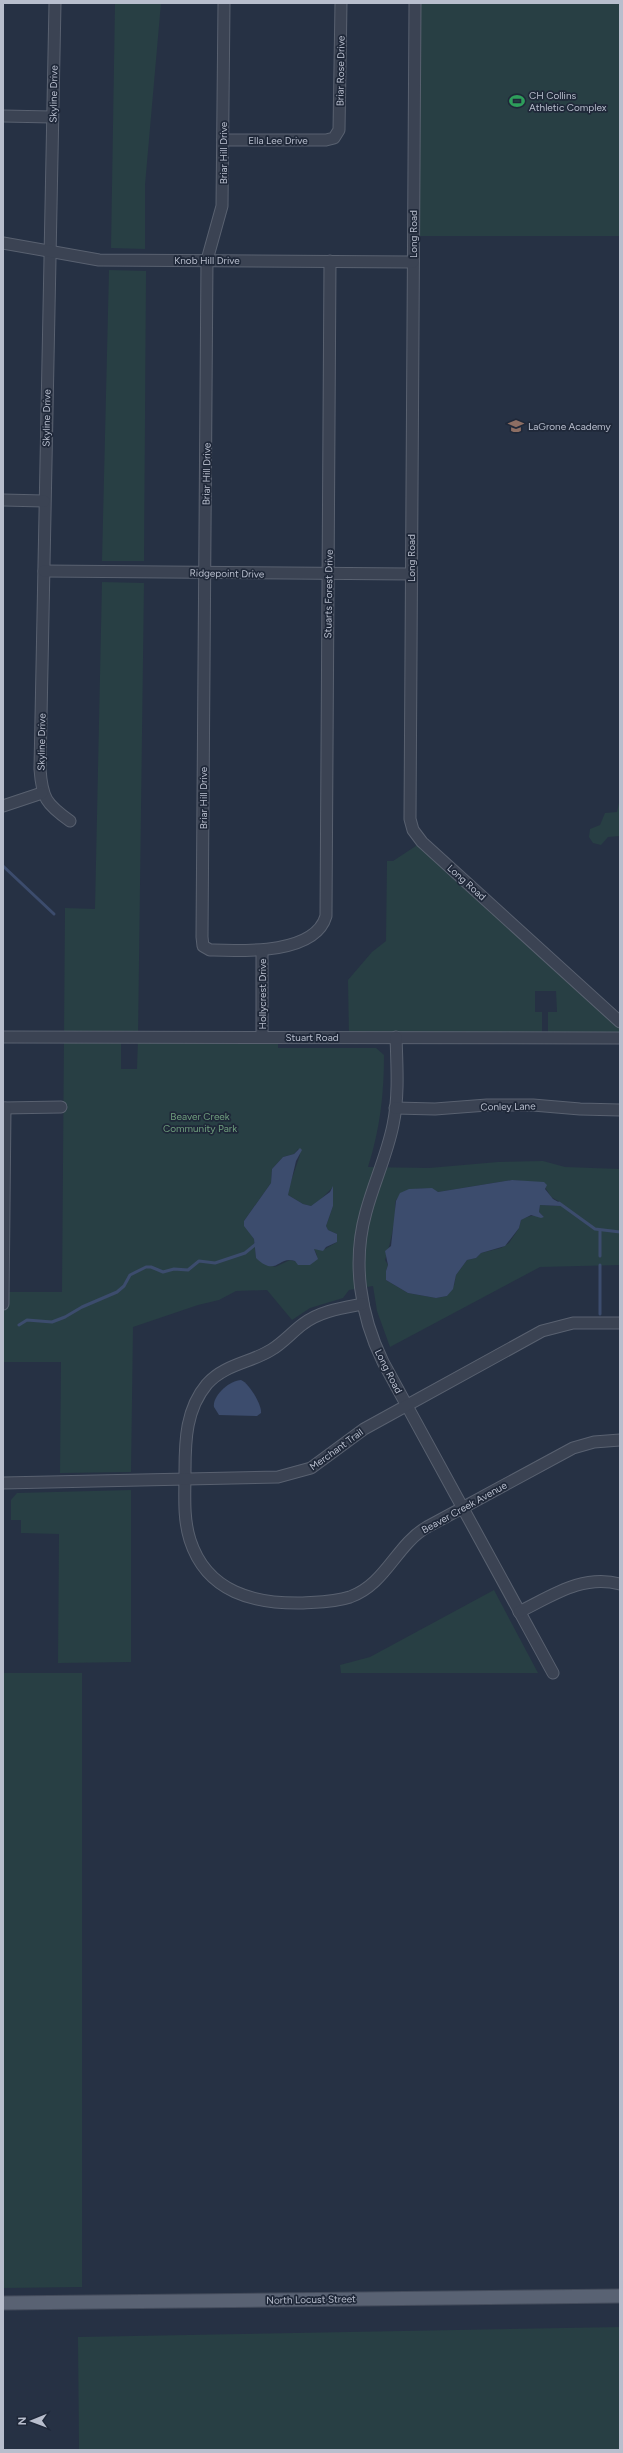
<svg xmlns="http://www.w3.org/2000/svg" width="623" height="2453" viewBox="0 0 623 2453" font-family="Figtree,sans-serif">
<style>
.green{fill:#283f44;fill-rule:evenodd}
.water{fill:#3c4c6d}
.lines{fill:none;stroke-linecap:round;stroke-linejoin:round}
.stream{stroke:#3c4c6d;stroke-width:3}
.minor-casing{stroke:#596170;stroke-width:13}
.major-casing{stroke:#444c5c;stroke-width:15}
.minor{stroke:#3b4353;stroke-width:11}
.major{stroke:#596273;stroke-width:13}
.labels{text-anchor:middle;stroke-width:3.5;stroke-linejoin:round;paint-order:stroke}
.street-label{font-size:10px;fill:#b8becd;stroke:#1f2839}
.poi-label{font-size:10px;fill:#b8becd;stroke:#1f2839;text-anchor:start}
.park-label{font-size:10px;fill:#6f9e7d;stroke:#1f2839}
</style>
<rect width="100%" height="100%" fill="#263144"/>
<g class="green">
<path d="M115,3h46l-16,182v64l-34,-1z"/>
<path d="M415,3h205v233h-207z"/>
<path d="M109,270l37,1 -2,290h-42z"/>
<path d="M102,582l42,1 -6,454h140v11h98l8,7c0,40 -4,74 -16,112l61,1 69,-6 45,-1 22,6 55,2v96l-80,2 -150,80 -13,-36 -4,-25 -24,4 -6,8 -33,10 -18,12 -25,-30 -31,1 -17,9 -21,5 -65,22 -2,145 -71,1 1,-111h-58v-70h59l3,-384 30,1zM121,1037h17l-1,32h-16zM298,1149l2,6 -11,32 -1,8 15,9 8,2 9,-6 13,-13v19l-7,20 2,4 9,4v8l-12,7h-11l3,6 -7,10 -20,-5 -15,7 -19,-9 -2,-19 -10,-18 27,-38 1,-14 11,-12 11,-3zM512,1180l20,2 13,5 6,10 9,5 1,4 -21,-1 -1,7 5,5c-10,-2 -14,-2 -23,3l-2,8 -10,15 -8,5 -20,5 -5,5 -9,2 -11,15 -2,10 -7,11 -11,2 -28,-5 -22,-13v-9l2,-6 -3,-5c5,-14 7,-27 10,-41 1,-6 -1,-14 1,-19 8,-13 29,-14 42,-8z"/>
<path d="M620,798v38l-12,1 -7,8 -8,-2 -4,-6 1,-8 10,-4 5,-12 12,-1z"/>
<path d="M422,842l198,180v16h-72v-26h9l-1,-21h-21v21h7v26l-193,-1 -1,-57 24,-28 14,-11 1,-80h6z"/>
<path d="M131,1490v172l-73,1 1,-129 -38,-1v-13h-10v-20l6,-7z"/>
<path d="M494,1590l44,83h-197l-1,-8 30,-8z"/>
<path d="M3,1673h79v614l-79,1z"/>
<path d="M620,2327v123h-541l-1,-113z"/>
</g>
<g class="water">
<path d="M300,1148l2,2 -6,11 -8,34 15,9 8,2 19,-14 3,-6v20l-7,20 2,4 9,4v8l-11,5 -3,4 -9,-2 4,10 -8,6h-12l-3,-4c-17,-6 -18,17 -39,-3l-2,-19 -10,-13v-5l27,-38 1,-14 11,-12 11,-3z"/>
<path d="M512,1180l32,2 3,3 -2,4 8,10 9,5 -1,2 -21,-1 -1,7 5,5 -3,1 -10,-3 -10,5 -2,8 -14,18 -24,7 -5,5 -9,2 -11,15 -3,14 -6,7 -11,2 -28,-5 -22,-13v-9l2,-6 -3,-14 6,-5 5,-45 4,-8 9,-4 23,-1 6,4z"/>
<path d="M241,1380c8,3 21,25 20,33l-4,3 -38,-1 -5,-8c-2,-11 16,-27 27,-27z"/>
</g>
<g class="lines">
<g class="stream">
<path d="M3,866l51,48"/>
<path d="M559,1203l36,26 25,3"/>
<path d="M600,1256v-26"/>
<path d="M600,1314v-49"/>
<path d="M19,1325l8,-5 25,2 13,-5 17,-10 35,-15 7,-6 6,-11 16,-8h5l12,5 11,-3 14,1 11,-9 16,2 30,-10 11,-9"/>
</g>
<defs>
<g id="minor">
<path d="M55,3l-15,766c2,29 6,35 30,52"/>
<path d="M224,3l-2,203 -15,54 -5,677 1,9 7,4c31,1 105,5 116,-34l4,-655"/>
<path d="M415,3l-5,816 3,11 9,12 198,180"/>
<path d="M3,116l49,1"/>
<path d="M223,140h103l8,-2 5,-8 2,-127"/>
<path d="M3,243l96,17 314,2"/>
<path d="M3,500l41,1"/>
<path d="M44,571l367,3"/>
<path d="M3,806l39,-13"/>
<path d="M262,951v86"/>
<path d="M3,1037l617,1"/>
<path d="M396,1037c1,29 3,60 -3,88 -6,30 -19,57 -27,87 -14,50 -6,103 17,150l170,311"/>
<path d="M3,1108l58,-1"/>
<path d="M395,1108l40,1 52,-4h46l47,4 40,1"/>
<path d="M3,1304l2,-196"/>
<path d="M363,1304c-21,4 -43,7 -60,20 -11,8 -20,19 -32,26 -21,13 -46,14 -64,34 -21,25 -22,56 -22,87 0,24 -2,47 5,69 17,53 65,64 113,63 16,-1 32,-1 47,-6 36,-13 46,-52 77,-70l146,-79 21,-6 26,-2"/>
<path d="M3,1483l275,-6 33,-9 53,-39 178,-98 31,-8h47"/>
<path d="M519,1612c33,-16 63,-38 101,-28"/>
</g>
<path id="major" d="M3,2303l617,-7"/>
</defs>
<use href="#minor" class="minor-casing"/>
<use href="#major" class="major-casing"/>
<use href="#minor" class="minor"/>
<use href="#major" class="major"/>
</g>
<defs>
<symbol id="stadium-bare" viewBox="-9 -9 18 18"><path d="M0-5a6.5 5 0 1 0 0 10a6.5 5 0 1 0 0-10ZM-3.5-1.8h7v3.6h-7Z" fill="#2e9e5b" stroke="#1f2839" stroke-width="2.5" paint-order="stroke"/></symbol>
<symbol id="school-bare" viewBox="-9 -9 18 18"><path d="M0-5L7-2L0 1L-7-2ZM-4 1L0 2.5L4 1V4Q0 6-4 4Z" fill="#8d6e63" stroke="#1f2839" stroke-width="2.5" paint-order="stroke"/></symbol>
</defs>
<g fill-rule="evenodd">
<use href="#stadium-bare" x="506" y="90" width="22" height="22"/>
<use href="#school-bare" x="505" y="415" width="22" height="22"/>
</g>
<g class="labels">
<g class="street-label">
<text transform="translate(340 71) rotate(-89)" y="4">Briar Rose Drive</text>
<text transform="translate(53 94) rotate(-89)" y="4">Skyline Drive</text>
<text x="278" y="144">Ella Lee Drive</text>
<text transform="translate(223 153) rotate(-90)" y="4">Briar Hill Drive</text>
<text transform="translate(413 234) rotate(-90)" y="4">Long Road</text>
<text x="207" y="264">Knob Hill Drive</text>
<text transform="translate(46 418) rotate(-89)" y="4">Skyline Drive</text>
<text transform="translate(206 474) rotate(-89)" y="4">Briar Hill Drive</text>
<text transform="translate(411 558) rotate(-90)" y="4">Long Road</text>
<text transform="translate(227 573) rotate(1)" y="4">Ridgepoint Drive</text>
<text transform="translate(328 594) rotate(-89)" y="4">Stuarts Forest Drive</text>
<text transform="translate(41 742) rotate(-89)" y="4">Skyline Drive</text>
<text transform="translate(203 798) rotate(-90)" y="4">Briar Hill Drive</text>
<text transform="translate(467 882) rotate(42)" y="4">Long Road</text>
<text transform="translate(262 994) rotate(-90)" y="4">Hollycrest Drive</text>
<text x="312" y="1041">Stuart Road</text>
<text transform="translate(508 1106) rotate(-1)" y="4">Conley Lane</text>
<text transform="translate(389 1371) rotate(63)" y="4">Long Road</text>
<text transform="translate(336 1449) rotate(-36)" y="4">Merchant Trail</text>
<text transform="translate(464 1507) rotate(-29)" y="4">Beaver Creek Avenue</text>
<text transform="translate(311 2299) rotate(-1)" y="4">North Locust Street</text>
</g>
<g class="poi-label">
<text x="529" y="99">CH Collins<tspan x="529" dy="12">Athletic Complex</tspan></text>
<text x="528" y="430">LaGrone Academy</text>
</g>
<g class="park-label">
<text x="200" y="1120">Beaver Creek<tspan x="200" dy="12">Community Park</tspan></text>
</g>
</g>
<rect width="623" height="2453" fill="none" stroke="#b8becd" stroke-width="8"/>
<g transform="translate(32 2421) rotate(269)" stroke="#1f2839" stroke-width="3" paint-order="stroke">
<path d="M0-3L7 15L0 10L-7 15Z" fill="#b8becd"/>
<text y="-6" font-size="11" font-weight="bold" text-anchor="middle" fill="#b8becd">N</text>
</g>
</svg>
